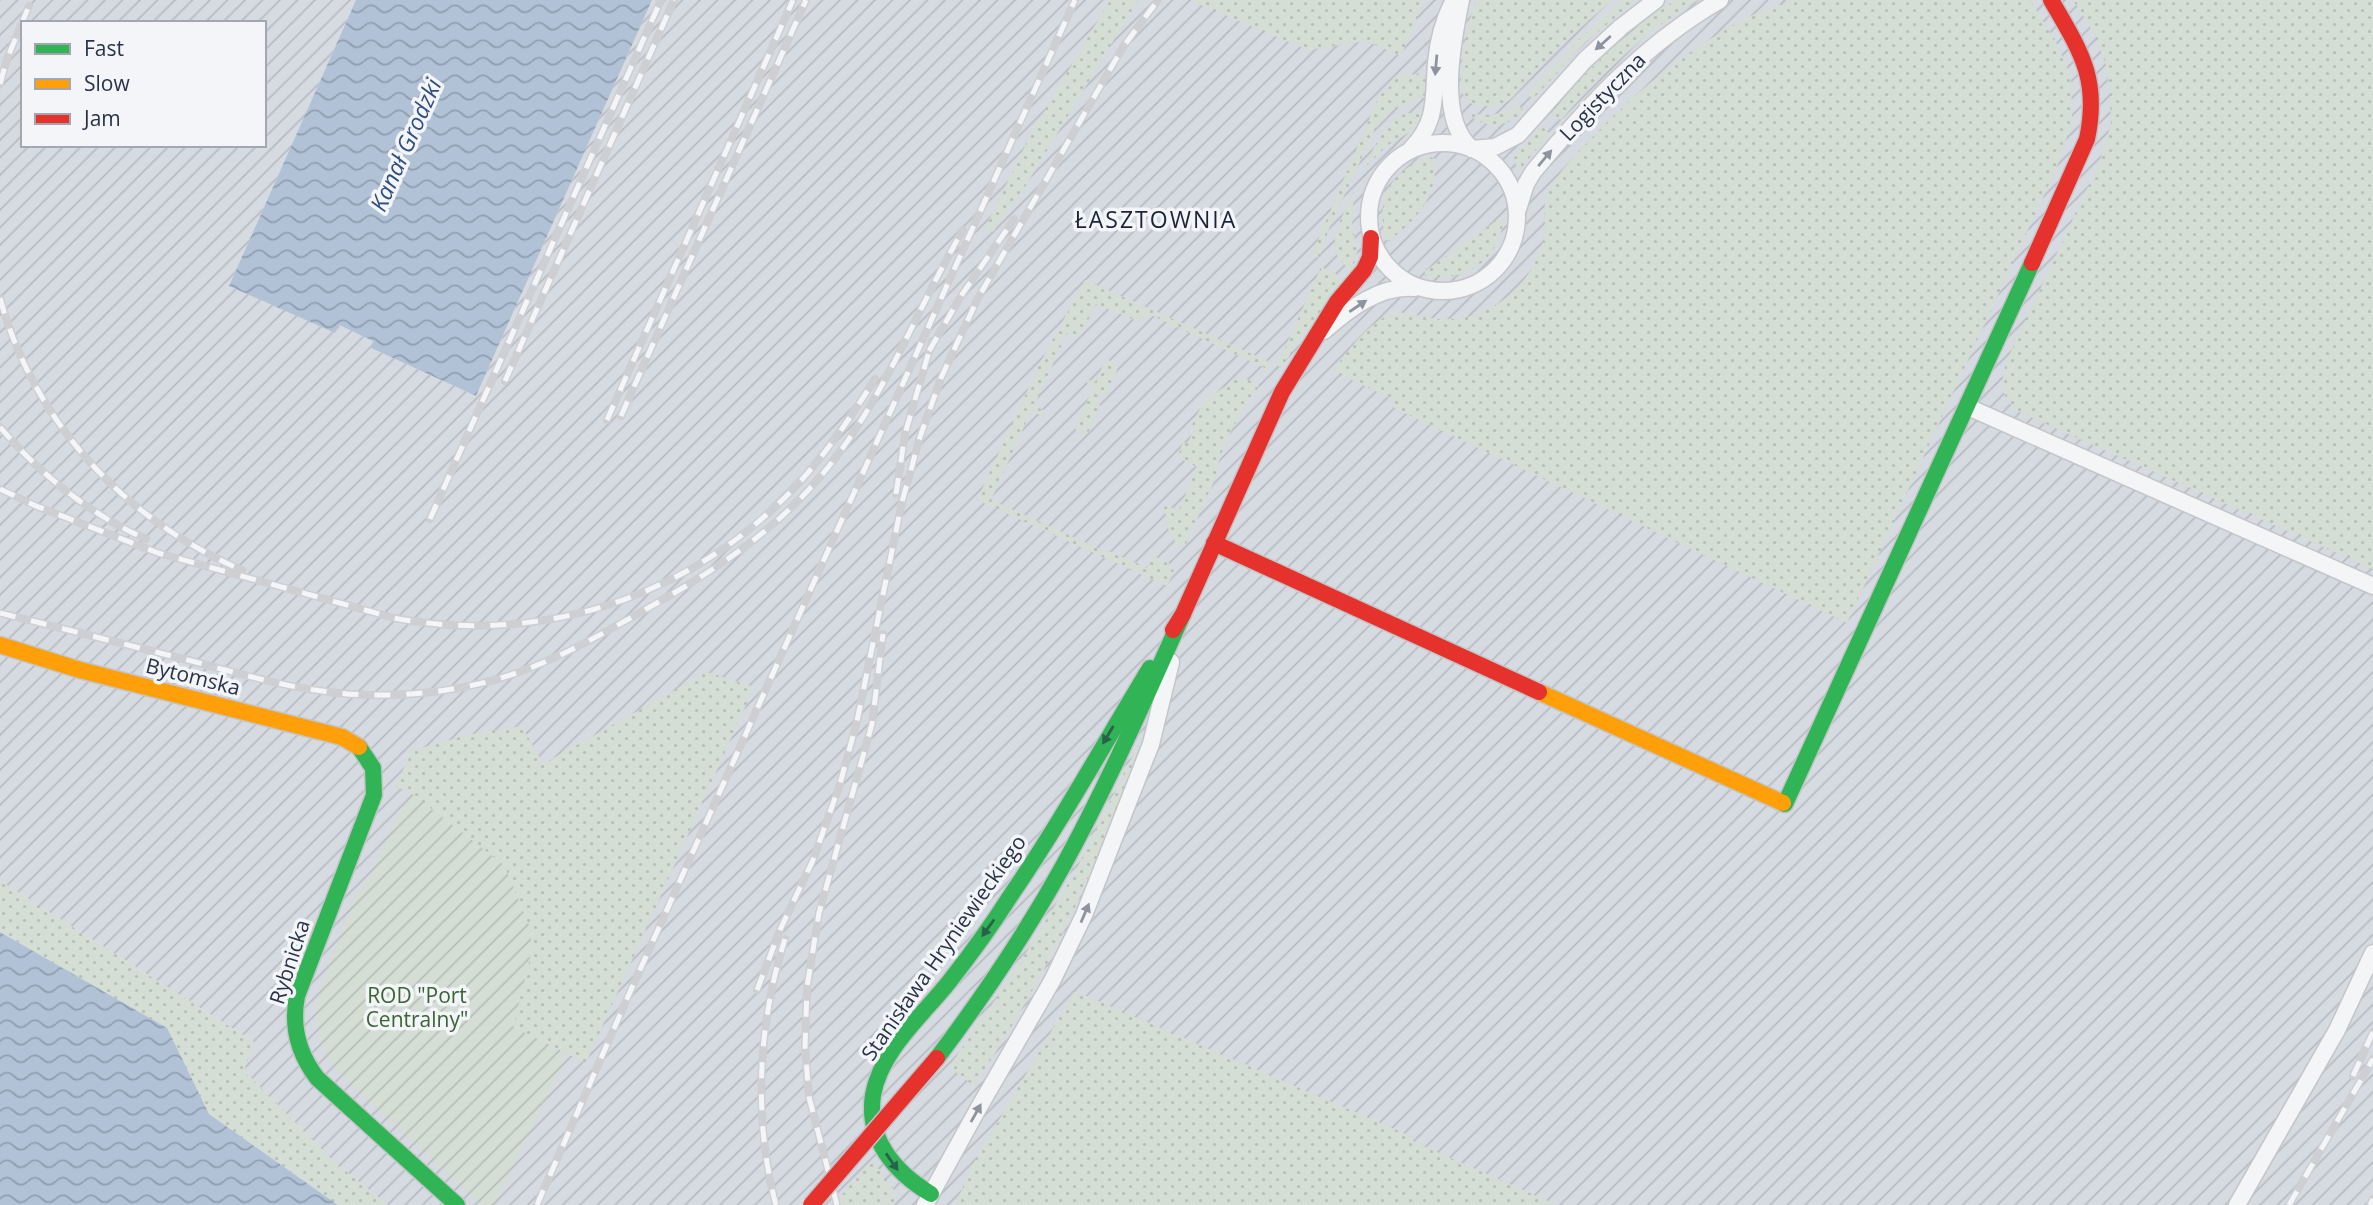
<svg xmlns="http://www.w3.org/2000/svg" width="2373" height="1205" viewBox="0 0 2373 1205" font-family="'Open Sans',sans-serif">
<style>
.industrial{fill:url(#industrial-furrows);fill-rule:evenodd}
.grass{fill:url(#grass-dots)}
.garden{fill:url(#garden-furrows)}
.water{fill:url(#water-waves)}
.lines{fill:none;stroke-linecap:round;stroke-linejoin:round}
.street-casing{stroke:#c3c5c8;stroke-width:19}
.fast-casing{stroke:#c3c5c8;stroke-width:19}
.slow-casing{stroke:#c3c5c8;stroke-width:19}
.jam-casing{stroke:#c3c5c8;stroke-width:19}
.street{stroke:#f4f5f7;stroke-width:16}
.fast{stroke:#30b455;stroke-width:16}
.slow{stroke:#ff9f0a;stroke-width:16}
.jam{stroke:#e5322d;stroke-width:16}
.rail-casing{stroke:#cecfd2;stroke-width:8}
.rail{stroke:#f3f5f9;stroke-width:5;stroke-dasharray:16;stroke-linecap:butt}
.jam-bridge-casing{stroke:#c1c4c8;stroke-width:19;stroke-linecap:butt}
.jam-bridge{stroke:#e5322d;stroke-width:16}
.oneway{fill:#8e949f}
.oneway2{fill:#2b604c}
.labels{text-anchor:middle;stroke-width:7;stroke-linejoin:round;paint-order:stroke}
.street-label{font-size:21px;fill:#293247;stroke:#f3f5f9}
.park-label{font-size:21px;fill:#3b6434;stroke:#f3f5f9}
.water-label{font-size:23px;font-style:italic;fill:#2e4f7f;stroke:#f3f5f9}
.neighbourhood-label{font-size:23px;letter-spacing:2px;fill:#1b2337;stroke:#f3f5f9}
</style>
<defs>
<pattern id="industrial-furrows" width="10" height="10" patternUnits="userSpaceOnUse" patternTransform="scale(1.75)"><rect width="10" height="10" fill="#d6dae1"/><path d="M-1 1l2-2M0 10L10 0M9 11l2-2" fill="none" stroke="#b8bcc2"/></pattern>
<pattern id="grass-dots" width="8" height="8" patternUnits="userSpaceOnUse" patternTransform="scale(1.75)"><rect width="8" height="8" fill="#d4ded5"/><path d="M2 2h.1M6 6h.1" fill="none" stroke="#b6bfb8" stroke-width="1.8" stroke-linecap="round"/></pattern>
<pattern id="garden-furrows" width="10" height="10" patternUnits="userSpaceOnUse" patternTransform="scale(1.75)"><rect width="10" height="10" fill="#d4ded5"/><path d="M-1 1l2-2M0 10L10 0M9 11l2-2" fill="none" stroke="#b6bfb8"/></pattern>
<pattern id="water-waves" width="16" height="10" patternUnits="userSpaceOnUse" patternTransform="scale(1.75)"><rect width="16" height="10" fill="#b1c2d7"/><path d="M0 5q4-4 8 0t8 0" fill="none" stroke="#909eb0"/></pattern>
</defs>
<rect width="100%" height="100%" fill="#e5e7ea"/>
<path class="industrial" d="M0,0h356l-127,286 106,46 3,-7 36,16 -3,7 105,48 176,-396h1721v1205h-1985l-55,-44 -90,-91 11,-28 -254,-161zM23,23h241v122h-241z"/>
<g class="grass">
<path d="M1110,0h28l-112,185 -33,47 -8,-4 46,-94z"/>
<path d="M1198,0h227l-24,56 -35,-15 -58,9 -112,-47z"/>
<path d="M1476,0h136l-48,42 -53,57c-8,6 -16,8 -26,7 -7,0 -15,-1 -20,-8 -11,-17 4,-79 11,-98z"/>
<path d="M1624,0h12l-50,42 -53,57 -5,-5 54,-58z"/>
<path d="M1676,0h22c-53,31 -97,75 -137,120l-9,-7c33,-43 78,-84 124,-113z"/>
<path d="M1791,0h239l25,40 16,37 1,45 -16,47 -209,454 -453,-215v-8l-61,-29c14,-19 34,-47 56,-56 14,-6 27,1 41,3 32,5 60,-5 83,-26 17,-15 31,-42 32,-65 0,-10 -2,-22 2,-32 8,-19 27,-39 42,-54 45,-48 95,-89 153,-121 16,-8 33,-13 49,-20z"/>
<path d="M2073,0h300v569l-356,-158c-18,-18 -17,-27 -10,-51l93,-199 11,-37 -1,-31 -4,-28 -11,-30z"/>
<path d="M1423,73l7,7 -2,18h-8l-29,13 -16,18 -45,97 -11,32 -7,-4 69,-163 5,2 8,-16z"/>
<path d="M1519,106l5,5c-14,16 -35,18 -52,6v-3l20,1 13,-3z"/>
<path d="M1407,113l17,1 -9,15 -27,16 -24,23c11,-21 19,-46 43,-55z"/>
<path d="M1541,126l9,8 -30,35 -6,-7v-4z"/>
<path d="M1430,157l6,2c-1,40 -16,57 -47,82l-3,-1c-11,-41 4,-70 44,-83z"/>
<path d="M1354,192l-2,30 5,31 -5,17c-34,-20 -10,-51 2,-78z"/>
<path d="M1499,219l4,3c-5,40 -40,61 -78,54v-5z"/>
<path d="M1321,267l15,7 6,10 -39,51 -20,30 -7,3z"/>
<path d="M1085,280l187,83 -2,6 -5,-1 -114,-53 -16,5 -39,-16 -16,33 -13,-4 -33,73 11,5v4l-3,1 -11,-5 -40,89 117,53 1,-2 38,17 6,-12 16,7 5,8 -7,15 -190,-86 63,-137z"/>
<path d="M1108,360l8,3 1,7 -12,27 -4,-2 -4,9 4,2 -12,25 -3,3 -6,-1 -5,-4 1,-4 17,-37 -7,-6 3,-2 6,2 9,-19z"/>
<path d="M1239,379l10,1 10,6c-17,25 -39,57 -42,88l-31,70 -8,2 -9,-14 -5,-26 15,4 18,-43 -16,-8 -2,-6 4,-11 5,1 7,-17 -3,-1 12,-24 30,-21z"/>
<path d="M707,672l47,15 -168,376 -73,-36 17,-70 1,-17 -2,-15 -25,-60 -92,-71 -17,-8 15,-30 -2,-4 59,-17 55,-9 21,38z"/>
<path d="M1138,745v7c-16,41 -31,83 -49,124 -31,73 -71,143 -115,210l-25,-19 64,-93 61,-100z"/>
<path d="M0,881l254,161 -10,29 89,90 55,44h-50l-129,-91 -43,-86 -166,-96z"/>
<path d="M1075,991l331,143 8,8 143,63h-602l17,-39z"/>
<path d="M872,1160l22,30v15h-61z"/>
</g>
<path class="garden" d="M412,794l92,71 25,61 2,14 -1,17 -17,70 54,28 -72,150h-13l-132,-121 -18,-19 -8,-16 -4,-9 -4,-29 8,-33 35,-90 4,1 34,-73z"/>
<g class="water">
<path d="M356,0h296l-176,396 -105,-48 2,-7 -34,-16 -4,8 -106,-47z"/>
<path d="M0,932l167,96 42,86 129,91h-338z"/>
</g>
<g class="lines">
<defs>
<g id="street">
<path d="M1461,0c-8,40 -25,119 11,149"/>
<circle cx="1443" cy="217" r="74"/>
<path d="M1411,149c27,-27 22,-52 25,-86 2,-23 7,-43 18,-63"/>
<path d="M1472,149l23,-2 23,-12 67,-75 36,-33 35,-27"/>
<path d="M1518,209l8,-25 7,-12c57,-68 110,-127 187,-172"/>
<path d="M1324,331c25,-22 56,-46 90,-43"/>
<path d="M1968,407l405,179"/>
<path d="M925,1205l53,-96 74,-128 32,-66 67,-171 20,-82"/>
<path d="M2237,1205l100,-175 36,-77"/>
</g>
<g id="fast">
<path d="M359,747l14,21 1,27 -77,201c-6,31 1,57 20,82l140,127"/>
<path d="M1783,803l2,1 247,-541"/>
<path d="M937,1058c46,-61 89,-125 126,-192 45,-82 82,-167 120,-252"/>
<path d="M931,1194c-35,-21 -65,-54 -58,-99 8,-45 49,-79 76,-113 22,-28 43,-57 62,-87 50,-73 93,-151 139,-227"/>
</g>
<g id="slow">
<path d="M0,645l80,25 262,67 17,10"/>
<path d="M1539,692l244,111"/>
</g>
<g id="jam">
<path d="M2032,263l55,-124c13,-60 -7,-89 -36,-139"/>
<path d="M1214,543l325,149"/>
<path d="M1173,630l10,-16 99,-222 55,-90 27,-32 6,-13 1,-19"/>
</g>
</defs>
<use href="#street" class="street-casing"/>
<use href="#fast" class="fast-casing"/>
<use href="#slow" class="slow-casing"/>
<use href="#jam" class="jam-casing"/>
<use href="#street" class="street"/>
<use href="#fast" class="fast"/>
<use href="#slow" class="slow"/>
<use href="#jam" class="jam"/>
<defs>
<g id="rail">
<path d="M0,84l7,-25 22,-53"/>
<path d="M0,298c34,125 125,222 242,272"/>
<path d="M929,351l32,-55 53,-77"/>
<path d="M505,381l169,-381"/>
<path d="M621,416l185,-416"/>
<path d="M607,420l186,-420"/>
<path d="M0,427c40,47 89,87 146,112"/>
<path d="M0,489l36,17 122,47 236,65c148,28 299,-22 402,-132 30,-32 55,-69 79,-107"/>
<path d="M896,494l9,-60 27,-93"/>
<path d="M430,519l231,-519"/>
<path d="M0,613c61,15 123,31 184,46 46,12 92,26 138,32 54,8 112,4 165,-9 58,-15 110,-45 161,-74 73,-41 137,-83 188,-151 53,-70 83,-152 127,-227"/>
<path d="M757,990l23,-60 33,-70 27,-76 17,-63 45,-219 18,-65 21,-59 37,-80 101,-175 44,-76 35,-47"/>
<path d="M2353,1076l20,-44"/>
<path d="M537,1205l89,-204 449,-1001"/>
<path d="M776,1205c-23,-86 -18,-181 9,-266"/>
<path d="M837,1205l-28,-108 -4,-50 2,-60 12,-74 53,-189 11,-90"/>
<path d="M2289,1205l84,-146"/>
<path d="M2370,1205l3,-6"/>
</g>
</defs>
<use href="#rail" class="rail-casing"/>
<use href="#rail" class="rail"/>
<defs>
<path id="jam-bridge" d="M811,1205l126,-147"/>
</defs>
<use href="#jam-bridge" class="jam-bridge-casing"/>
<use href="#jam-bridge" class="jam-bridge"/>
</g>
<defs><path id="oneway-solid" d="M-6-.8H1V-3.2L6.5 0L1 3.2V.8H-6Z" transform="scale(1.75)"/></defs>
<g class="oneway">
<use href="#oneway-solid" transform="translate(1603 43) rotate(138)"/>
<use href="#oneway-solid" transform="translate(1436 65) rotate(95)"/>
<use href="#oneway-solid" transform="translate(1545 158) rotate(-50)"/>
<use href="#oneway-solid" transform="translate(1358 306) rotate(-34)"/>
<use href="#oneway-solid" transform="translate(1085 913) rotate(-67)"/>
<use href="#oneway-solid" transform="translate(976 1113) rotate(-61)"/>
</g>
<g class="oneway2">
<use href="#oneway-solid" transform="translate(1108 735) rotate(121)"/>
<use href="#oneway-solid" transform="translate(988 928) rotate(126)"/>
<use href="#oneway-solid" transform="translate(892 1162) rotate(55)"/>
</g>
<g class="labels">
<g class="street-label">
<text transform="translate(1603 97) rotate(-46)" y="7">Logistyczna</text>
<text transform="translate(193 677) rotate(14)" y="7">Bytomska</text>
<text transform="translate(944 948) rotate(-55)" y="7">Stanisława Hryniewieckiego</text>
<text transform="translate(290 962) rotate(-72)" y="7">Rybnicka</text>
</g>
<g class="park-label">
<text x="417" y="1003">ROD "Port<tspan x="417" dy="24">Centralny"</tspan></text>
</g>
<g class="water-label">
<text transform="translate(406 145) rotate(-66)" y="8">Kanał Grodzki</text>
</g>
<g class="neighbourhood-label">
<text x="1156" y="228">ŁASZTOWNIA</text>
</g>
</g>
<rect x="21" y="21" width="245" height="126" fill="#f3f5f9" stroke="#a2a7b2" stroke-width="2"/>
<rect x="35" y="44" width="35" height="10" fill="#30b455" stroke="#a2a7b2" stroke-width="2"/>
<text x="84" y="56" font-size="21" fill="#293247">Fast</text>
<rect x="35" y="79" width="35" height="10" fill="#ff9f0a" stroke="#a2a7b2" stroke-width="2"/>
<text x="84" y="91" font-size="21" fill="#293247">Slow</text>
<rect x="35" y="114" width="35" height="10" fill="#e5322d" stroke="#a2a7b2" stroke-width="2"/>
<text x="84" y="126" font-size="21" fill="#293247">Jam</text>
</svg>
